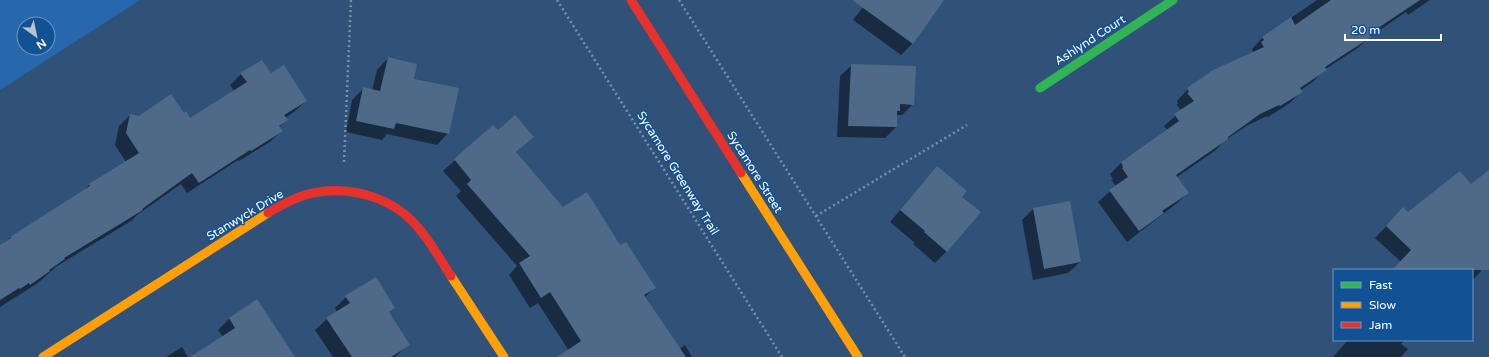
<svg xmlns="http://www.w3.org/2000/svg" width="1489" height="357" viewBox="0 0 1489 357" font-family="'Varela Round',sans-serif">
<style>
.green{fill:#2768ac;fill-rule:evenodd}
.shadow{fill:#0007}
.building{fill:#4f6a88}
.lines{fill:none;stroke-linecap:round;stroke-linejoin:round}
.path{stroke:#7991ab;stroke-width:2.5;stroke-dasharray:2 3;stroke-linecap:butt}
.fast{stroke:#30b455;stroke-width:9}
.slow{stroke:#ff9f0a;stroke-width:9}
.jam{stroke:#e5322d;stroke-width:9}
.labels{text-anchor:middle;stroke-width:3;stroke-linejoin:round;paint-order:stroke}
.street-label{font-size:12px;fill:#fff;stroke:#135195}
</style>
<rect width="100%" height="100%" fill="#305278"/>
<path class="green" d="M0,0h140l-140,90zM24,24h24v24h-24z"/>
<g class="shadow">
<path d="M868,0h75l-31,44 -11,11 -48,-35z"/>
<path d="M1317,0h113l-22,15 -2,-3 -38,26 -10,10 -34,22 -10,11 -13,9 1,1 -12,12 -22,14 -1,-1 -19,9 -24,16 -8,9 -39,27 11,16 -12,11 -49,38 -29,-40 18,-16 -5,-6 2,-1 -3,-5 11,-11 46,-33 -3,-4 17,-15 -4,-6 1,-2 -1,-2 11,-12 63,-35 2,-2 -1,-3 11,-12z"/>
<path d="M388,58l24,21 36,54 -11,12 -50,-11 -5,6 -36,-8 6,-32 12,-12 8,2 5,-20z"/>
<path d="M852,65l61,39 -11,11h-6v12l-11,11 -48,-1 3,-61z"/>
<path d="M241,74l29,1 36,26 -12,11 -9,6 2,2 -8,7 2,4 -11,11 -31,19 -1,-1 -51,33 -6,-9 -44,31 -6,6 -74,45 -19,17 -38,24v-61l11,-9 72,-45 6,-7 37,-23 -11,-17 4,-19 11,-11 10,2 44,-3 6,5 44,-28 -4,-6z"/>
<path d="M493,126l5,5 23,17 -6,5 48,55 57,39 34,41 -9,9 34,52 6,-4 7,12h-129l6,-6 -31,-48 -8,5 -21,-33 8,-9 -61,-70 5,-5 -18,-20z"/>
<path d="M1489,172v90l-17,19v-11h-79l8,-8 -26,-24 17,-18 78,-34z"/>
<path d="M926,179l35,18 -14,54 -12,12 -22,-19 2,-1 -25,-21z"/>
<path d="M1033,209l47,53 -12,11 -35,7 -11,-60z"/>
<path d="M346,297l48,11 -6,5 20,32 -13,12h-62l-18,-27 12,-11 10,-7 -2,-4z"/>
<path d="M257,301l31,56h-96l31,-20 -5,-7 11,-11z"/>
<path d="M1348,340h57l-4,4 7,5 -7,8h-68z"/>
<path d="M182,347l6,10h-22z"/>
</g>
<g class="building">
<path d="M852,0h92l-31,44z"/>
<path d="M1331,0h89l-51,34 2,3 -46,30 2,3 -27,18 3,4 -23,14 -1,-1 -19,9 -32,23v2l-52,36 13,18 -27,18 2,2 -25,18 -30,-41 19,-13 -6,-9 1,-1 -2,-5 58,-41 -5,-7 20,-13 -7,-8 2,-1 -2,-4 26,-18 51,-23 -3,-5 3,-2 -2,-3 29,-20 4,8z"/>
<path d="M388,57l29,7 -3,15 45,9 -10,46 -53,-11 -2,6 -38,-8 7,-34 17,4z"/>
<path d="M262,60l9,13 13,-8 23,36 -23,14 4,5 -9,6 4,5 -32,20 -1,-1 -51,33 -7,-10 -50,36 1,1 -79,48 1,1 -16,11 1,1 -20,14 -1,-2 -9,6 -1,-1 -19,12v-55l11,-7 -1,-1 80,-51 -1,-2 50,-31 -13,-20 4,-19 9,2 32,-22 13,19 2,-2 4,7 57,-36 -7,-9z"/>
<path d="M851,64l65,2 -2,39 -14,-1v7h-3v16l-49,-1z"/>
<path d="M515,115l19,22 -18,15 47,55 24,-15 33,53 6,-3 30,46 -12,7 42,62h-129l24,-16 -31,-49 -9,6 -22,-35 11,-7 -63,-72 4,-4 -17,-21 39,-34 5,5z"/>
<path d="M937,166l30,25 -5,6 19,15 -34,40 -23,-20 1,-1 -25,-21z"/>
<path d="M1489,170v100h-97l19,-20 -25,-24 17,-19 5,5 52,-41 11,13z"/>
<path d="M1070,201l11,61 -37,7 -11,-61z"/>
<path d="M376,277l19,31 -6,4 21,33 -19,12h-39l-26,-39 24,-15 -5,-7z"/>
<path d="M257,299l38,58h-105l45,-29 -6,-10z"/>
</g>
<g class="lines">
<g class="path">
<path d="M557,0l225,357"/>
<path d="M679,0l226,357"/>
<path d="M344,162l7,-162"/>
<path d="M816,216l151,-91"/>
</g>
<path class="fast" d="M1040,88l133,-88"/>
<g class="slow">
<path d="M741,173l117,184"/>
<path d="M451,276l53,81"/>
<path d="M43,357l225,-144"/>
</g>
<g class="jam">
<path d="M631,0l110,173"/>
<path d="M268,213c13,-8 29,-17 45,-20 39,-8 82,5 107,37 12,14 21,31 31,46"/>
</g>
</g>
<g class="labels">
<g class="street-label">
<text transform="translate(1090 40) rotate(-33)" y="4">Ashlynd Court</text>
<text transform="translate(755 172) rotate(58)" y="4">Sycamore Street</text>
<text transform="translate(678 173) rotate(58)" y="4">Sycamore Greenway Trail</text>
<text transform="translate(245 215) rotate(-31)" y="4">Stanwyck Drive</text>
</g>
</g>
<rect x="1333" y="269" width="140" height="72" fill="#135195" stroke="#7197bf"/>
<rect x="1341" y="282" width="20" height="6" fill="#30b455" stroke="#7197bf"/>
<text x="1369" y="289" font-size="12" fill="#ffffff">Fast</text>
<rect x="1341" y="302" width="20" height="6" fill="#ff9f0a" stroke="#7197bf"/>
<text x="1369" y="309" font-size="12" fill="#ffffff">Slow</text>
<rect x="1341" y="322" width="20" height="6" fill="#e5322d" stroke="#7197bf"/>
<text x="1369" y="329" font-size="12" fill="#ffffff">Jam</text>
<g transform="translate(36 36) rotate(147)"><circle r="19" fill="#135195" stroke="#7197bf"/>
<path d="M0-3L7 15L0 10L-7 15Z" fill="#b7c2d0"/>
<text y="-6" font-size="11" font-weight="bold" text-anchor="middle" fill="#ffffff">N</text>
</g>
<path d="M1345 34v6h96v-6" fill="none" stroke="#ffffff" stroke-width="2"/>
<text x="1351" y="34" font-size="12" fill="#ffffff" stroke="#135195" stroke-width="3" paint-order="stroke">20 m</text>
</svg>
